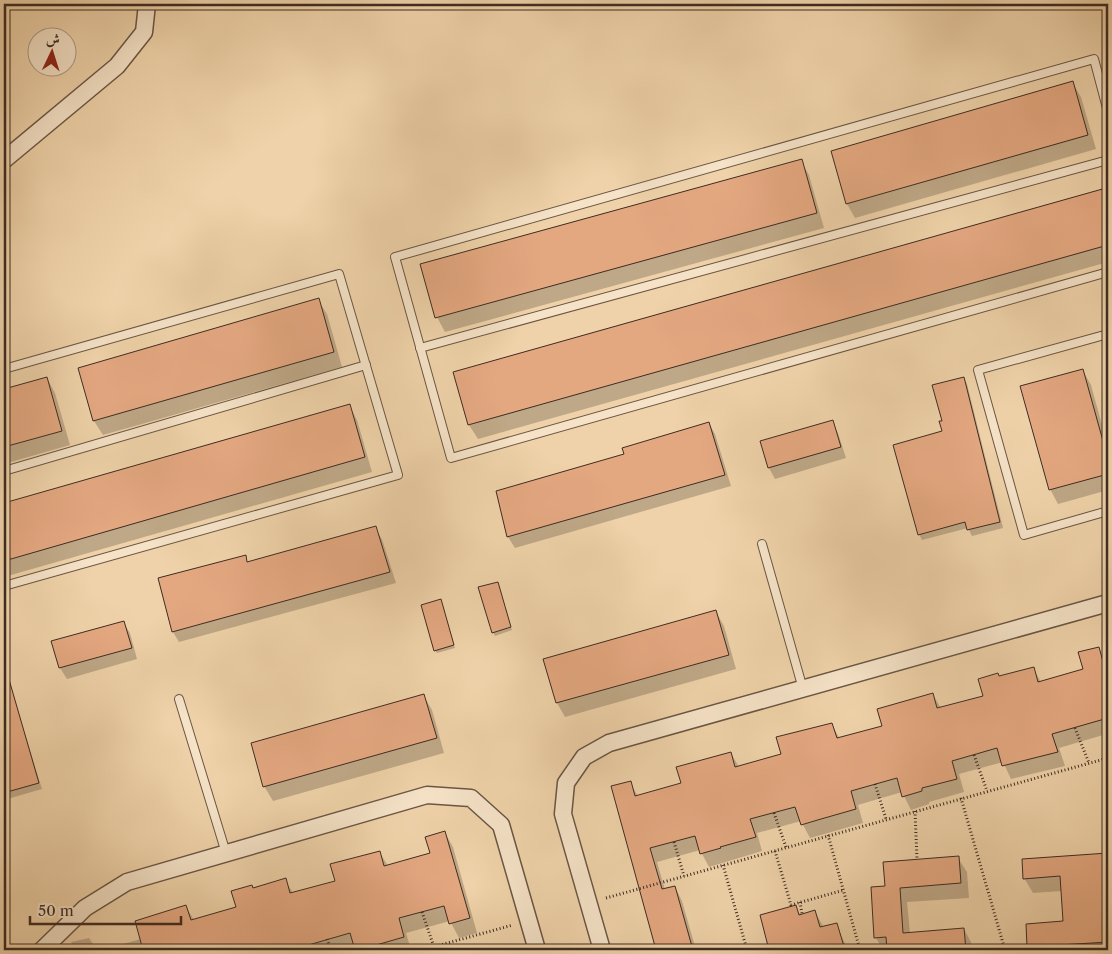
<svg xmlns="http://www.w3.org/2000/svg" width="1112" height="954" viewBox="0 0 1112 954" font-family="'Libre Caslon Text',Amiri,serif">
<style>
.shadow{fill:#0003}
.building{fill:#e4a881;stroke:#3d2c23}
.lines{fill:none;stroke-linecap:round;stroke-linejoin:round}
.service-casing{stroke:#6a5644;stroke-width:10}
.minor-casing{stroke:#6a5644;stroke-width:19}
.path{stroke:#3d2c23;stroke-width:3;stroke-dasharray:1 2.5;stroke-linecap:butt}
.service{stroke:#f5e2c7;stroke-width:8}
.minor{stroke:#f5e2c7;stroke-width:16}
</style>
<rect width="100%" height="100%" fill="#efd2a9"/>
<filter id="stains"><feTurbulence type="fractalNoise" baseFrequency=".004" numOctaves="4"/><feColorMatrix values="0 0 0 0 .2 0 0 0 0 .09 0 0 0 0 .02 0 0 0 .5 -.17"/></filter>
<radialGradient id="worn" r=".72"><stop offset=".6" stop-color="#630" stop-opacity="0"/><stop offset="1" stop-color="#630" stop-opacity=".3"/></radialGradient>
<g class="shadow">
<path d="M1072,82l9,15 15,52 -241,69 -8,-14 -15,-52z"/>
<path d="M801,161l8,14 15,53 -379,104 -8,-15z"/>
<path d="M1105,190l3,6v66l-630,177 -9,-14z"/>
<path d="M318,300l9,14 15,53 -239,68 -9,-14 -15,-52z"/>
<path d="M1083,371l8,14 17,62v43l-50,14 -8,-15z"/>
<path d="M47,378l8,15 15,52 -66,19v-73z"/>
<path d="M964,378l3,6 36,144 -31,8 -4,-8 -46,12 -3,-6 24,-102v-10z"/>
<path d="M349,405l8,15 15,52 -368,105v-73z"/>
<path d="M832,422l6,11 8,25 -71,21 -6,-11z"/>
<path d="M709,423l6,11 16,52 -216,62 -7,-11 -11,-45 128,-37z"/>
<path d="M375,528l7,11 14,44 -217,59 -6,-10 72,-76 3,7z"/>
<path d="M498,583l14,47 -17,6 -2,-4z"/>
<path d="M441,601l14,47 -18,5 -2,-3z"/>
<path d="M716,612l8,14 12,43 -171,48 -8,-14 -12,-43z"/>
<path d="M123,622l7,11 7,26 -70,20 -7,-11 -7,-26z"/>
<path d="M1098,648l10,21v78l-5,-12 -44,13 6,18 -54,13 -8,-17 -44,12 5,18 -35,10v2l-18,6 -9,-18 -44,13 5,18 -53,15 -9,-17 -44,12 5,18 -53,16 -9,-17 -43,12 8,28 10,-3 7,14 14,49h-39l-44,-163 17,-4 8,13 44,-12 49,-31 8,14 43,-12 50,-30 8,14 43,-12 50,-32 8,13 43,-12 15,-19 34,-9 8,14 44,-12z"/>
<path d="M13,695l29,94 -38,11v-103z"/>
<path d="M424,696l8,14 12,43 -171,48 -9,-15z"/>
<path d="M445,833l8,14 24,86 -18,5 -9,-17 -44,12 5,17h-55l-1,-2 -7,2h-247l40,-11 45,-32 8,13 44,-12 -5,-16 52,-12 8,13 44,-12 43,-28 8,13 43,-12z"/>
<path d="M1108,855v95h-78l-2,-3 36,-25 -2,-31 -29,2 -9,-15 -1,-18z"/>
<path d="M958,858l9,14 2,26 -62,4 3,31 54,-4 8,15v6h-89l-7,-12 10,-50z"/>
<path d="M795,906l6,10 14,-4 8,14 13,-2 12,26h-77l-10,-34z"/>
<path d="M89,938l8,12h-23l-3,-8z"/>
</g>
<g class="building">
<path d="M1073,81l15,54 -242,69 -15,-53z"/>
<path d="M802,159l15,54 -382,105 -15,-54z"/>
<path d="M1106,188l2,10v47l-640,180 -15,-53z"/>
<path d="M319,298l15,54 -241,69 -15,-53z"/>
<path d="M1083,369l25,90v15l-59,16 -29,-104z"/>
<path d="M47,377l15,54 -58,16v-58z"/>
<path d="M964,377l36,145 -33,8 -2,-8 -47,13 -25,-90 49,-14 -3,-10h3l-10,-36z"/>
<path d="M350,404l15,53 -361,104v-58z"/>
<path d="M833,420l8,27 -73,21 -8,-27z"/>
<path d="M709,422l16,53 -218,62 -11,-46 128,-37 -2,-6z"/>
<path d="M376,526l14,46 -218,60 -14,-54 88,-23 1,7z"/>
<path d="M498,582l13,45 -19,6 -14,-46z"/>
<path d="M441,599l13,46 -20,6 -13,-46z"/>
<path d="M716,610l13,45 -173,48 -13,-44z"/>
<path d="M124,621l8,27 -73,20 -8,-27z"/>
<path d="M1099,647l9,33v38l-56,16 6,18 -56,14 -5,-18 -45,13 5,18 -35,9v3l-20,6 -5,-19 -46,13 5,18 -35,10 -20,6 -6,-18 -45,12 6,18 -36,10 1,1 -21,6 -5,-18 -45,12 12,41 13,-3 18,64h-37l-45,-164 20,-5 4,15 46,-13 -5,-16 55,-15 4,15 46,-13 -5,-17 56,-14 5,15 45,-12 -5,-17 56,-16 4,15 46,-12 -5,-17 20,-6 1,3 35,-9 4,15 45,-13 -5,-17z"/>
<path d="M8,676l31,107 -32,9 -3,-11v-104z"/>
<path d="M424,694l13,44 -174,49 -12,-44z"/>
<path d="M445,831l25,87 -21,6 -5,-18 -45,12 5,19 -45,13h-4l-5,-17 -45,13 1,4h-163l-8,-29 51,-16 5,15 45,-13 -5,-16 21,-6 1,3 33,-10 4,15 45,-12 -5,-17 50,-13 4,15 46,-13 -5,-16z"/>
<path d="M1108,853v89l-81,5 -1,-23 37,-3 -3,-45 -37,3 -1,-20z"/>
<path d="M959,856l2,27 -61,5 3,45 61,-5 2,22h-79l-1,-13 -12,1 -3,-51 14,-1 -2,-24z"/>
<path d="M796,905l3,10 16,-5 5,17 17,-4 8,27h-76l-9,-35z"/>
</g>
<g class="lines">
<defs>
<g id="service">
<path d="M1108,112l-14,-53 -699,198 56,201 657,-186"/>
<path d="M1108,334l-130,36 46,165 84,-24"/>
<path d="M420,348l688,-188"/>
<path d="M4,369l335,-95 59,201 -394,111"/>
<path d="M4,471l362,-106"/>
<path d="M762,544l41,145"/>
<path d="M179,699l47,154"/>
</g>
<g id="minor">
<path d="M4,160l113,-94 27,-34 3,-28"/>
<path d="M42,950l43,-42 42,-26 300,-87 44,3 30,27 36,125"/>
<path d="M602,950l-39,-136 3,-31 18,-26 25,-14 499,-140"/>
</g>
</defs>
<use href="#service" class="service-casing"/>
<use href="#minor" class="minor-casing"/>
<g class="path">
<path d="M1075,728l14,35"/>
<path d="M974,755l13,36"/>
<path d="M875,784l11,35"/>
<path d="M961,798l44,152"/>
<path d="M915,811l2,48"/>
<path d="M774,813l12,34"/>
<path d="M828,835l32,115"/>
<path d="M674,842l10,34"/>
<path d="M775,851l16,54 53,-15"/>
<path d="M723,865l24,85"/>
<path d="M606,898l502,-140"/>
<path d="M800,902l2,12"/>
<path d="M422,912l12,35"/>
<path d="M327,939l4,11"/>
<path d="M422,950l91,-25"/>
</g>
<use href="#service" class="service"/>
<use href="#minor" class="minor"/>
</g>
<rect width="1112" height="954" fill="none" stroke="#efd2a9" stroke-width="20"/>
<rect x="5" y="5" width="1102" height="944" fill="none" stroke="#3d2c23" stroke-width="2.5"/>
<rect x="10" y="10" width="1092" height="934" fill="none" stroke="#3d2c23"/>
<g transform="translate(52 52) rotate(4)"><circle r="24" fill="#f5e2c7" stroke="#ab9985"/>
<path d="M0-4L9 19L0 12L-9 19Z" fill="#8f2418"/>
<text y="-8" font-size="14" font-weight="bold" text-anchor="middle" fill="#3d2c23">ش</text>
</g>
<path d="M30 916v8h151v-8" fill="none" stroke="#3d2c23" stroke-width="2.5"/>
<text x="38" y="916" font-size="15" fill="#3d2c23" stroke="#f5e2c7" stroke-width="4" paint-order="stroke">50 m</text>
<rect width="100%" height="100%" filter="url(#stains)"/>
<rect width="100%" height="100%" fill="url(#worn)"/>
</svg>
